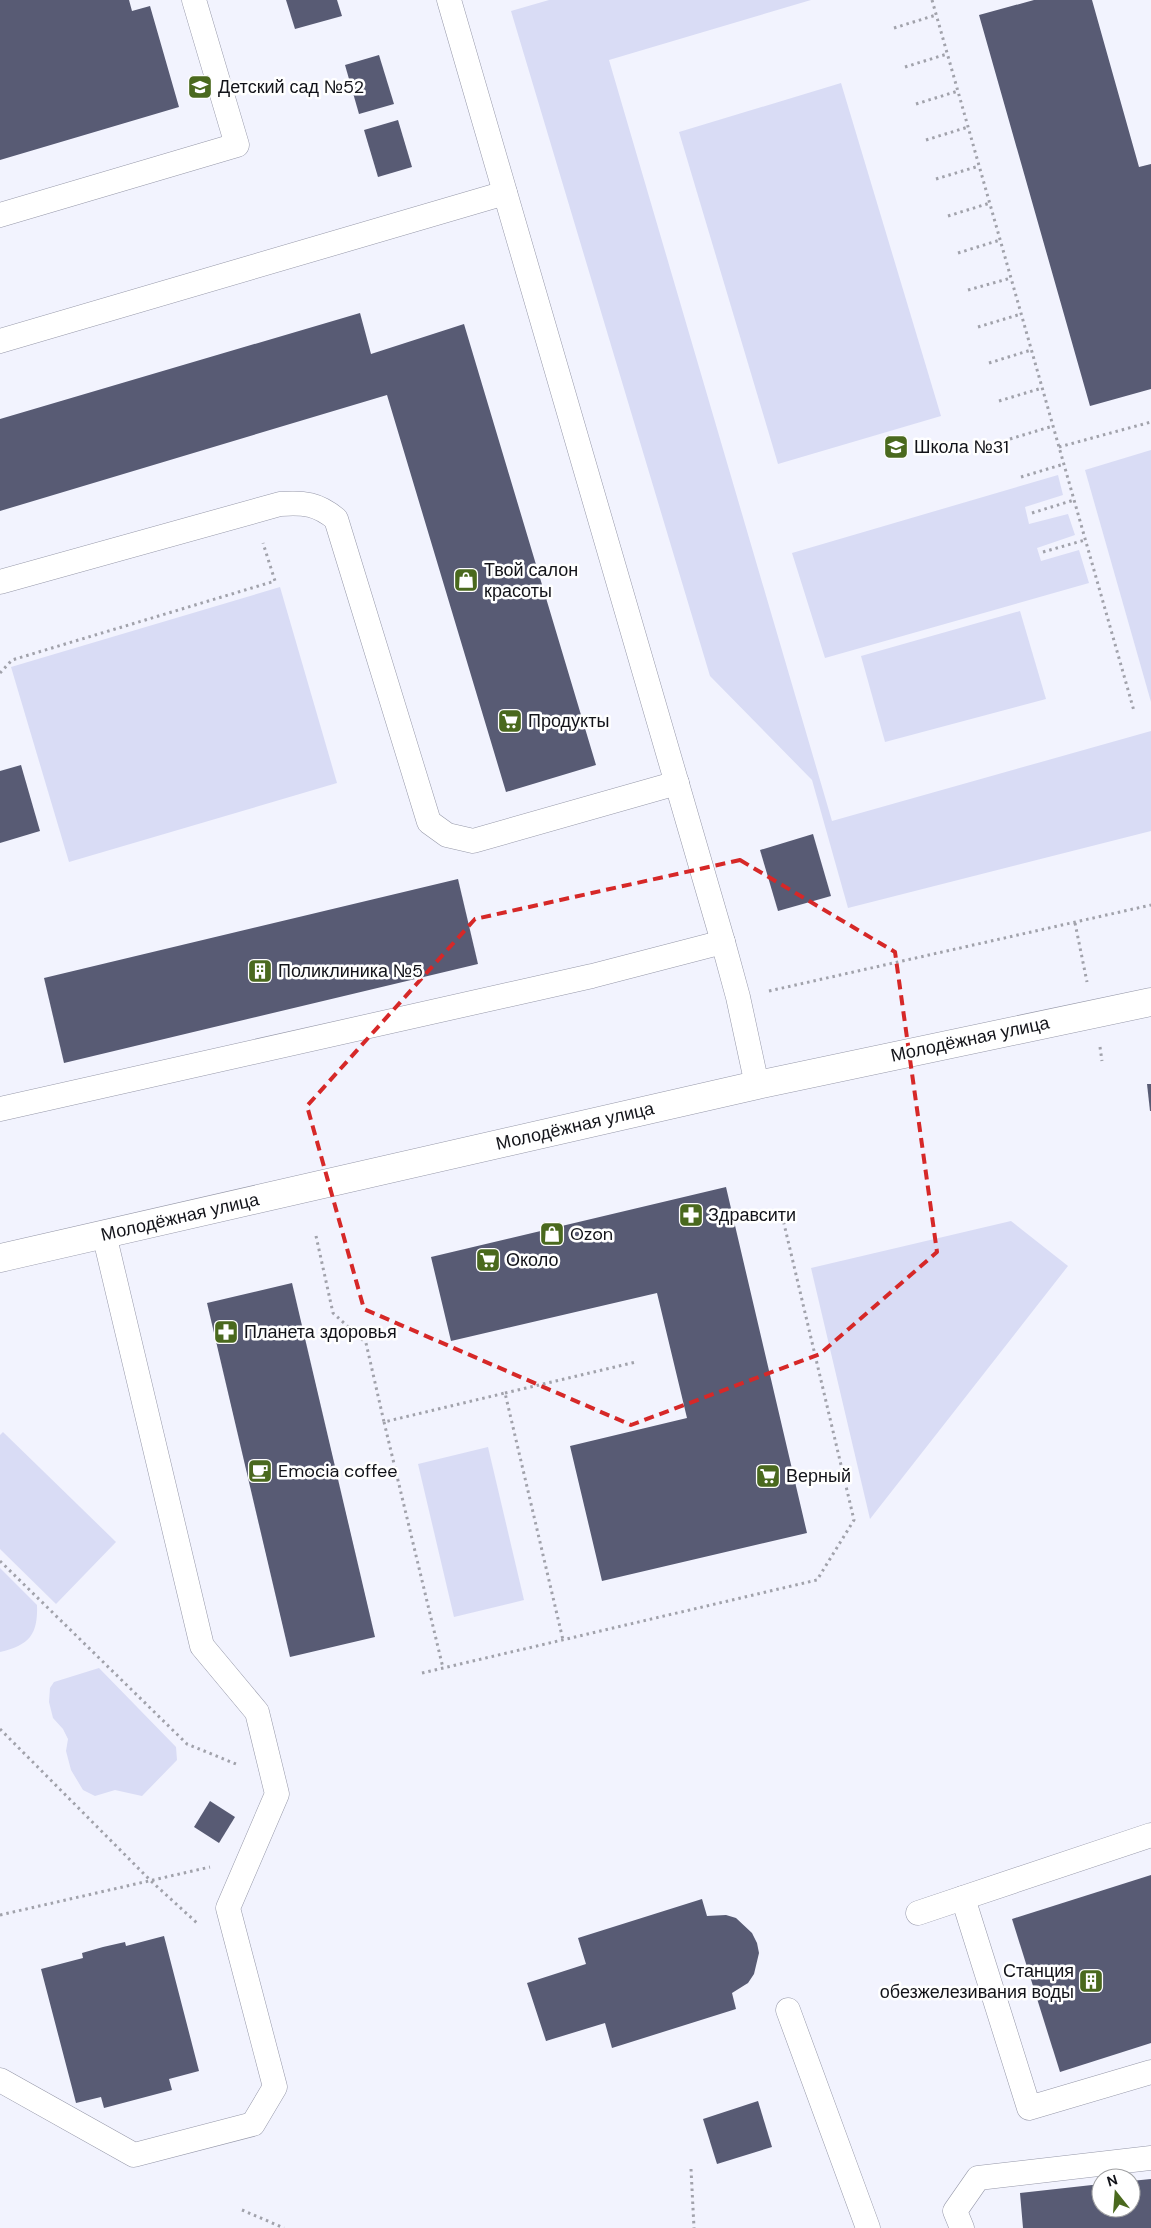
<svg xmlns="http://www.w3.org/2000/svg" width="1151" height="2228" viewBox="0 0 1151 2228" font-family="'DM Sans',sans-serif">
<style>
.green{fill:#d9dcf5}
.building{fill:#585b74}
.lines{fill:none;stroke-linecap:round;stroke-linejoin:round}
.lane-casing{stroke:#9698a9;stroke-width:25}
.street-casing{stroke:#9698a9;stroke-width:29}
.path{stroke:#a1a2ab;stroke-width:3;stroke-dasharray:2.5 4;stroke-linecap:butt}
.lane{stroke:#fff;stroke-width:24}
.street{stroke:#fff;stroke-width:28}
.marked{fill:none;stroke:#d62828;stroke-width:4;stroke-dasharray:10 6;stroke-linejoin:round}
.labels{text-anchor:middle;stroke-width:5;stroke-linejoin:round;paint-order:stroke}
.poi-label{font-size:18px;fill:#121319;stroke:#fff;text-anchor:start}
.street-label{font-size:18px;fill:#121319;stroke:#fff}
</style>
<rect width="100%" height="100%" fill="#f2f3fe"/>
<g class="green">
<path d="M549,0h262l-202,60 223,761 319,-90v100l-303,77 -36,-128 -102,-104 -199,-665z"/>
<path d="M841,83l100,333 -163,48 -99,-332z"/>
<path d="M1151,450v252l-66,-232z"/>
<path d="M1058,475l5,20 -38,12 4,17 39,-10 7,21 -38,13 4,13 38,-11 10,33 -264,75 -33,-105z"/>
<path d="M280,587l57,196 -268,79 -58,-195z"/>
<path d="M1020,611l26,88 -161,43 -24,-86z"/>
<path d="M1011,1221l57,45 -198,253 -59,-251z"/>
<path d="M3,1432l113,110 -60,62 -56,-55v-114z"/>
<path d="M488,1447l36,153 -70,17 -36,-153z"/>
<path d="M0,1568l37,37c1,30 -8,40 -37,47z"/>
<path d="M99,1668l77,79 1,13 -35,36 -27,-6 -20,6 -12,-6 -12,-20 -5,-19 2,-12 -5,-10 -10,-11 -4,-16 1,-14 4,-6z"/>
</g>
<g class="building">
<path d="M0,0h129l3,11 18,-5 29,101 -179,53z"/>
<path d="M286,0h51l5,16 -47,13z"/>
<path d="M1034,0h58l47,167 12,-3v225l-61,17 -111,-391z"/>
<path d="M379,55l15,49 -35,10 -14,-49z"/>
<path d="M398,120l14,47 -34,10 -14,-47z"/>
<path d="M360,313l11,41 93,-30 132,441 -90,27 -119,-397 -387,116v-92z"/>
<path d="M21,765l19,66 -40,12v-72z"/>
<path d="M813,834l18,62 -53,15 -18,-61z"/>
<path d="M458,879l20,85 -414,99 -20,-85z"/>
<path d="M1147,1084h4v27h-1z"/>
<path d="M726,1187l81,346 -205,48 -32,-135 117,-28 -30,-125 -206,48 -20,-84z"/>
<path d="M292,1283l83,354 -85,20 -83,-354z"/>
<path d="M210,1801l25,16 -16,26 -25,-16z"/>
<path d="M1151,1875v168l-91,29 -48,-153z"/>
<path d="M702,1899l5,17 19,-1 10,3 16,15 5,10 2,10 -5,21 -6,9 -16,10 4,16 -124,39 -7,-25 -59,18 -19,-58 59,-19 -8,-26z"/>
<path d="M164,1936l35,135 -30,8 3,11 -68,18 -3,-11 -25,6 -35,-134 42,-11 -1,-5 21,-6 22,-5 1,4z"/>
<path d="M758,2101l14,46 -55,17 -14,-45z"/>
<path d="M1151,2179v49h-128l-3,-35 81,-9v24h30v-27z"/>
</g>
<g class="lines">
<defs>
<g id="lane">
<path d="M449,0l274,942 15,55 19,88"/>
<path d="M0,215l237,-70 -43,-145"/>
<path d="M0,341l505,-148"/>
<path d="M0,582l280,-78c24,-2 38,0 56,15l93,303 18,13 26,6 204,-58"/>
<path d="M0,1109l592,-133 131,-34"/>
<path d="M963,1898l66,210 122,-36"/>
<path d="M918,1913l233,-78"/>
<path d="M788,2010l80,218"/>
<path d="M0,2080l134,75 119,-31 22,-37 -47,-179 49,-114 -20,-82 -55,-66 -98,-412"/>
<path d="M962,2228l-7,-17 23,-33 173,-20"/>
</g>
<path id="street" d="M0,1258l757,-173 394,-83"/>
</defs>
<use href="#lane" class="lane-casing"/>
<use href="#street" class="street-casing"/>
<g class="path">
<path d="M932,0l202,711"/>
<path d="M894,28l42,-13"/>
<path d="M905,67l42,-13"/>
<path d="M916,104l42,-13"/>
<path d="M926,140l42,-13"/>
<path d="M936,179l43,-13"/>
<path d="M948,216l42,-13"/>
<path d="M958,253l42,-13"/>
<path d="M968,290l43,-12"/>
<path d="M978,327l43,-13"/>
<path d="M989,363l42,-13"/>
<path d="M999,401l43,-13"/>
<path d="M1010,439l43,-13"/>
<path d="M1059,447l92,-25"/>
<path d="M1021,477l43,-13"/>
<path d="M1032,513l42,-13"/>
<path d="M1043,552l42,-12"/>
<path d="M0,673l12,-13 263,-79 -12,-38"/>
<path d="M1075,923l12,59"/>
<path d="M769,991l382,-86"/>
<path d="M1100,1047l2,14"/>
<path d="M316,1236l17,77 33,30 18,79 121,-29 58,247"/>
<path d="M505,1393l131,-31"/>
<path d="M384,1422l59,246"/>
<path d="M0,1561l187,183 49,20"/>
<path d="M422,1673l395,-93 37,-60 -73,-309"/>
<path d="M0,1729l151,152 46,42"/>
<path d="M0,1915l210,-48"/>
<path d="M691,2169l3,59"/>
<path d="M242,2210l42,18"/>
</g>
<use href="#lane" class="lane"/>
<use href="#street" class="street"/>
</g>
<path class="marked" d="M740,860l155,92 42,300 -117,102 -189,71 -267,-116 -57,-203 168,-187z"/>
<defs>
<symbol id="school-square" viewBox="-11 -11 22 22"><rect x="-9" y="-9" width="18" height="18" rx="4" fill="#4a691e" stroke="#fff"/><path d="M0-5L7-2L0 1L-7-2ZM-4 1L0 2.5L4 1V4Q0 6-4 4Z" fill="#fff"/></symbol>
<symbol id="shop-square" viewBox="-11 -11 22 22"><rect x="-9" y="-9" width="18" height="18" rx="4" fill="#4a691e" stroke="#fff"/><path d="M-5-2.5h2.3a2.7 3.5 0 0 1 5.4 0H5L5.5 6h-11ZM-1.5-2.5h3a1.5 2.3 0 0 0-3 0Z" fill="#fff"/></symbol>
<symbol id="supermarket-square" viewBox="-11 -11 22 22"><rect x="-9" y="-9" width="18" height="18" rx="4" fill="#4a691e" stroke="#fff"/><path d="M-6-5.5h2.5l.6 2H6L4.5 2H-2.5L-4.4-4H-6ZM-1.5 3.2a1.3 1.3 0 1 0 .1 0ZM3 3.2a1.3 1.3 0 1 0 .1 0Z" fill="#fff"/></symbol>
<symbol id="building-square" viewBox="-11 -11 22 22"><rect x="-9" y="-9" width="18" height="18" rx="4" fill="#4a691e" stroke="#fff"/><path d="M-4-6H4V6H1V3H-1V6H-4ZM-2.5-4.3h1.7v1.8h-1.7ZM.8-4.3h1.7v1.8H.8ZM-2.5-1h1.7V.8h-1.7ZM.8-1h1.7V.8H.8Z" fill="#fff"/></symbol>
<symbol id="pharmacy-square" viewBox="-11 -11 22 22"><rect x="-9" y="-9" width="18" height="18" rx="4" fill="#4a691e" stroke="#fff"/><path d="M-2-6h4v4h4v4h-4v4h-4v-4h-4v-4h4Z" fill="#fff"/></symbol>
<symbol id="cafe-square" viewBox="-11 -11 22 22"><rect x="-9" y="-9" width="18" height="18" rx="4" fill="#4a691e" stroke="#fff"/><path d="M-5.5-4.5H6V0H3Q3 3.5 0 3.5H-2.5Q-5.5 3.5-5.5 0ZM3-3.2v2h1.7v-2ZM-6 4.5H4V6H-6Z" fill="#fff"/></symbol>
</defs>
<g fill-rule="evenodd">
<use href="#school-square" x="186" y="73" width="28" height="28"/>
<use href="#school-square" x="882" y="433" width="28" height="28"/>
<use href="#shop-square" x="452" y="566" width="28" height="28"/>
<use href="#supermarket-square" x="496" y="707" width="28" height="28"/>
<use href="#building-square" x="246" y="957" width="28" height="28"/>
<use href="#pharmacy-square" x="677" y="1201" width="28" height="28"/>
<use href="#shop-square" x="538" y="1220" width="28" height="28"/>
<use href="#supermarket-square" x="474" y="1246" width="28" height="28"/>
<use href="#pharmacy-square" x="212" y="1318" width="28" height="28"/>
<use href="#cafe-square" x="246" y="1457" width="28" height="28"/>
<use href="#supermarket-square" x="754" y="1462" width="28" height="28"/>
<use href="#building-square" x="1077" y="1967" width="28" height="28"/>
</g>
<g class="labels">
<g class="poi-label">
<text x="218" y="93">Детский сад №52</text>
<text x="914" y="453">Школа №31</text>
<text x="484" y="576">Твой салон<tspan x="484" dy="21">красоты</tspan></text>
<text x="528" y="727">Продукты</text>
<text x="278" y="977">Поликлиника №5</text>
<text x="708" y="1221">Здравсити</text>
<text x="570" y="1240">Ozon</text>
<text x="506" y="1266">Около</text>
<text x="244" y="1338">Планета здоровья</text>
<text x="278" y="1477">Emocia coffee</text>
<text x="786" y="1482">Верный</text>
<text x="1074" y="1977" text-anchor="end">Станция<tspan x="1074" dy="21">обезжелезивания воды</tspan></text>
</g>
<g class="street-label">
<text transform="translate(970 1039) rotate(-12)" y="6">Молодёжная улица</text>
<text transform="translate(575 1126) rotate(-13)" y="6">Молодёжная улица</text>
<text transform="translate(180 1217) rotate(-13)" y="6">Молодёжная улица</text>
</g>
</g>
<g transform="translate(1116 2193) rotate(343)"><circle r="24" fill="#ffffff" stroke="#a0a1a3"/>
<path d="M0-4L9 19L0 12L-9 19Z" fill="#4a691e"/>
<text y="-8" font-size="14" font-weight="bold" text-anchor="middle" fill="#121319">N</text>
</g>
</svg>
